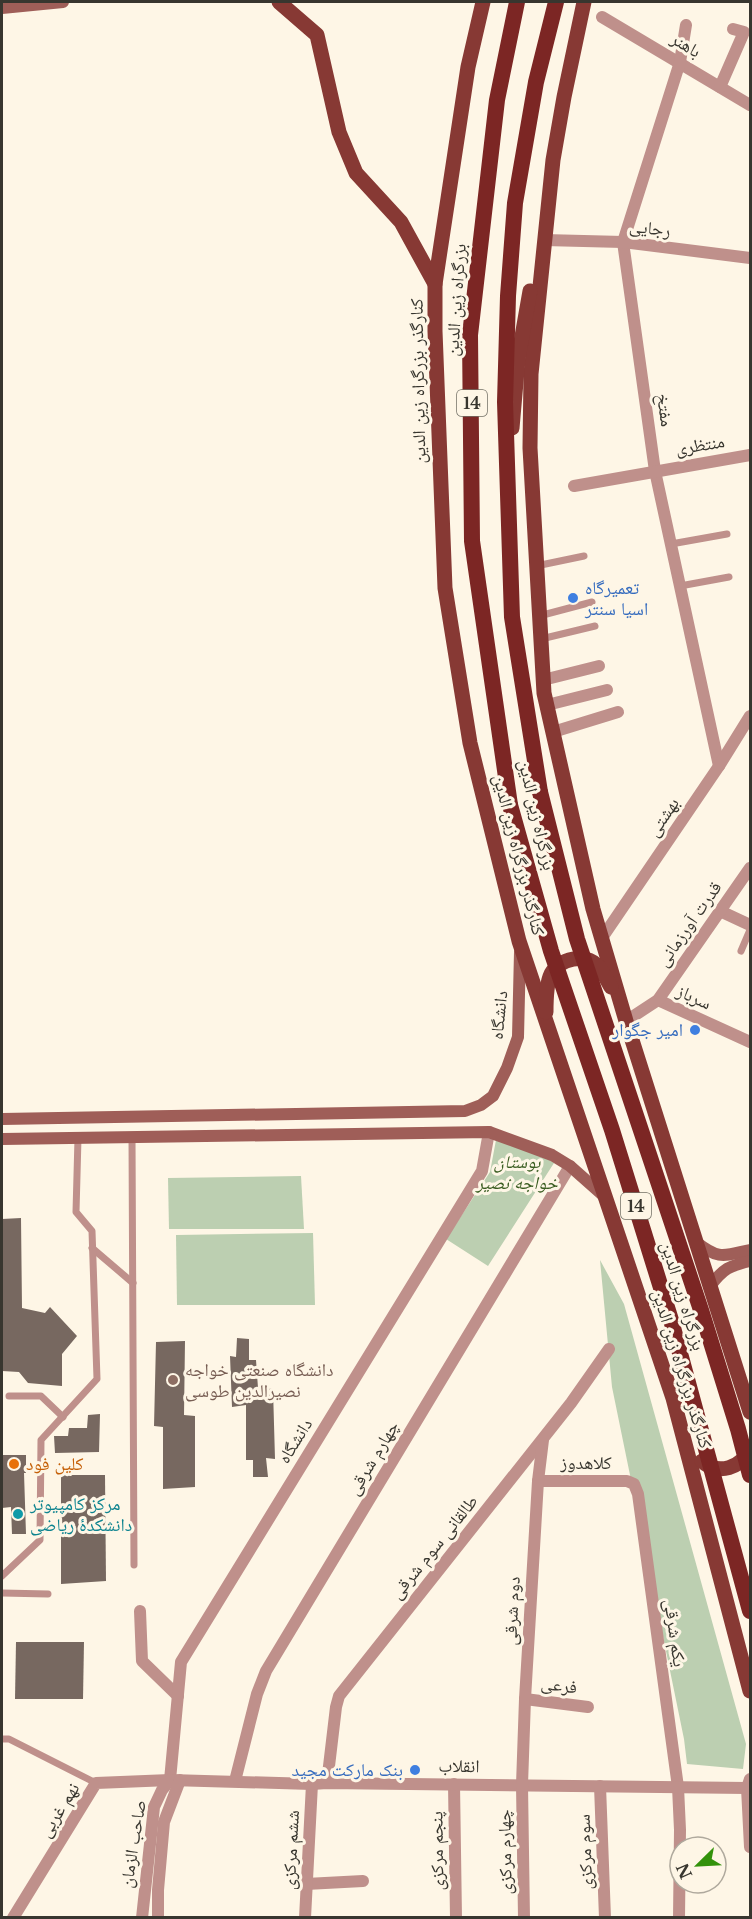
<svg xmlns="http://www.w3.org/2000/svg" width="752" height="1919" viewBox="0 0 752 1919" font-family="'Libre Baskerville','Noto Naskh Arabic',serif">
<style>
.green{fill:#bccfb1}
.building{fill:#776860}
.lines{fill:none;stroke-linecap:round;stroke-linejoin:round}
.service{stroke:#bf908b;stroke-width:7}
.minor{stroke:#bf908b;stroke-width:12}
.secondary{stroke:#9f5e58;stroke-width:12}
.primary{stroke:#873934;stroke-width:15}
.trunk{stroke:#7c2624;stroke-width:16}
.trunk-bridge{stroke:#7c2624;stroke-width:16}
.shop-dot{fill:#3f7fe0;stroke:#fef6e6;stroke-width:2}
.education-dot{fill:#8d6e63;stroke:#fef6e6;stroke-width:2}
.food-dot{fill:#e8710a;stroke:#fef6e6;stroke-width:2}
.culture-dot{fill:#0f9aa8;stroke:#fef6e6;stroke-width:2}
.labels{text-anchor:middle;stroke-width:6;stroke-linejoin:round;paint-order:stroke}
.shield{fill:#fef6e6;stroke:#737066;stroke-width:1.5}
.shield-label{font-size:16px;font-weight:bold;fill:#38362f}
.street-label{font-size:18px;fill:#38362f;stroke:#fef6e6}
.shop-label{font-size:18px;fill:#366cbe;stroke:#fef6e6;text-anchor:end}
.park-label{font-size:18px;font-style:italic;fill:#3a5d21;stroke:#fef6e6}
.education-label{font-size:18px;fill:#785e54;stroke:#fef6e6;text-anchor:start}
.food-label{font-size:18px;fill:#c56008;stroke:#fef6e6;text-anchor:start}
.culture-label{font-size:18px;fill:#0d838f;stroke:#fef6e6;text-anchor:start}
</style>
<rect width="100%" height="100%" fill="#fef6e6"/>
<g class="green">
<path d="M496,1140l35,6 23,17 -66,103 -42,-27 44,-67z"/>
<path d="M301,1176l3,53h-135l-1,-51z"/>
<path d="M313,1233l2,72h-138l-1,-70z"/>
<path d="M600,1260l24,44 122,440 -3,25 -56,-5 -3,-25 -72,-352z"/>
</g>
<g class="building">
<path d="M21,1218l1,90 23,5 5,-6 27,29 -15,18v32l-34,-3 -9,-11 -17,-1v-152z"/>
<path d="M237,1338l12,1v21h7l2,28 15,1 2,70 -9,-1 2,19h-15v-17h-7v-55l-14,2 -2,-51 6,1z"/>
<path d="M185,1341l-1,74 11,1v71l-32,2v-62l-9,-1 2,-84z"/>
<path d="M100,1414l-1,38 -44,1 -1,-17h14l1,-8h18l1,-13z"/>
<path d="M2,1455h24v18h-2l2,61h-14l-1,-27 -9,1z"/>
<path d="M61,1475h44l1,106 -45,3z"/>
<path d="M16,1642h68l-1,57h-68z"/>
</g>
<g class="lines">
<g class="service">
<path d="M671,544l56,-10"/>
<path d="M536,566l48,-10"/>
<path d="M680,586l49,-9"/>
<path d="M539,616l53,-14"/>
<path d="M541,639l54,-13"/>
<path d="M741,951l9,-21"/>
<path d="M132,1137l2,428"/>
<path d="M92,1248l41,35"/>
<path d="M9,1396h32l22,21"/>
<path d="M2,1576l38,-36 1,-100 56,-61 -5,-148 -16,-19 2,-74"/>
<path d="M2,1593l46,1"/>
<path d="M2,1739h7l87,44"/>
</g>
<g class="minor">
<path d="M602,17l148,88"/>
<path d="M686,25l-6,37 -57,180 32,229 64,295"/>
<path d="M720,87l24,-55 -11,-3"/>
<path d="M544,240l79,2 127,16"/>
<path d="M574,486l176,-31"/>
<path d="M543,680l56,-14"/>
<path d="M547,705l60,-15"/>
<path d="M553,732l65,-20"/>
<path d="M720,911l30,14"/>
<path d="M602,938l117,-172 31,-50"/>
<path d="M658,1000l92,42"/>
<path d="M626,1021l32,-21 92,-132"/>
<path d="M538,1481h89l7,3 4,10 40,293 2,43 -1,88"/>
<path d="M140,1611l2,50 36,35"/>
<path d="M525,1699l63,8"/>
<path d="M750,1779l-3,9 3,59"/>
<path d="M170,1780l11,-118 301,-491 7,-39"/>
<path d="M235,1781l22,-87 9,-23 304,-505"/>
<path d="M327,1783l9,-76 3,-11 232,-293 38,-54"/>
<path d="M454,1784l2,134"/>
<path d="M600,1786l5,132"/>
<path d="M306,1884l57,-3"/>
<path d="M13,1918l83,-135 74,-3 142,4 15,-1 420,5 3,1"/>
<path d="M142,1918l12,-111 8,-17 8,-10"/>
<path d="M158,1918v-28l6,-68 16,-42"/>
<path d="M305,1918l7,-134"/>
<path d="M524,1918l-2,-133 3,-86 13,-218 5,-41"/>
</g>
<g class="secondary">
<path d="M2,8l61,-6"/>
<path d="M2,1119l463,-8 16,-6 12,-9 14,-28 11,-31 2,-85"/>
<path d="M2,1139l487,-7 63,23 18,11 35,31"/>
<path d="M696,1242c23,18 27,14 54,8"/>
<path d="M710,1286c14,-18 19,-20 40,-25"/>
</g>
<g class="primary">
<path d="M279,2l38,33 22,97 17,41 45,49 34,62"/>
<path d="M483,2l-15,65 -33,217v47l10,257 25,155 49,198 154,457 77,293"/>
<path d="M584,2l-20,95 -11,63 -22,214 -1,74 14,245 49,216 33,112 124,391"/>
<path d="M512,428l6,-69 12,-68"/>
<path d="M546,1012c0,-11 0,-28 5,-38 9,-16 34,-21 47,-8 5,6 9,14 13,21"/>
<path d="M702,1461c16,15 40,7 48,-13"/>
</g>
<g class="trunk">
<path d="M540,792l-28,-175 -7,-215 3,-106 7,-93 21,-121 20,-80"/>
<path d="M510,805l-38,-264 -2,-206 27,-235 20,-98"/>
</g>
<g class="trunk-bridge">
<path d="M540,792l37,147 124,371 37,119 12,46"/>
<path d="M510,805l41,146 61,179 59,190 79,291"/>
</g>
</g>
<g class="shop-dot">
<circle cx="573" cy="598" r="6"/>
<circle cx="695" cy="1030" r="6"/>
<circle cx="415" cy="1770" r="6"/>
</g>
<circle class="education-dot" cx="173" cy="1380" r="6"/>
<circle class="food-dot" cx="14" cy="1464" r="6"/>
<circle class="culture-dot" cx="18" cy="1514" r="6"/>
<g class="labels">
<g class="shield">
<rect x="457" y="390" width="30" height="26" rx="4.5"/>
<rect x="621" y="1193" width="30" height="26" rx="4.5"/>
</g>
<g class="shield-label">
<text x="472" y="409">14</text>
<text x="636" y="1212">14</text>
</g>
<g class="street-label">
<text transform="translate(686 45) rotate(31)" y="6">باهنر</text>
<text transform="translate(650 228) rotate(7)" y="6">رجایی</text>
<text transform="translate(456 300) rotate(-86)" y="6">بزرگراه زین الدین</text>
<text transform="translate(418 381) rotate(-91)" y="6">کنارگذر بزرگراه زین الدین</text>
<text transform="translate(665 410) rotate(82)" y="6">مفتخ</text>
<text transform="translate(700 445) rotate(-9)" y="6">منتظری</text>
<text transform="translate(537 815) rotate(77)" y="6">بزرگراه زین الدین</text>
<text transform="translate(663 817) rotate(-56)" y="6">بهشتی</text>
<text transform="translate(519 855) rotate(76)" y="6">کنارگذر بزرگراه زین الدین</text>
<text transform="translate(689 924) rotate(-55)" y="6">قدرت آورزمانی</text>
<text transform="translate(694 997) rotate(24)" y="6">سرباز</text>
<text transform="translate(499 1015) rotate(-84)" y="6">دانشگاه</text>
<text transform="translate(683 1296) rotate(73)" y="6">بزرگراه زین الدین</text>
<text transform="translate(682 1369) rotate(73)" y="6">کنارگذر بزرگراه زین الدین</text>
<text transform="translate(295 1441) rotate(-58)" y="6">دانشگاه</text>
<text transform="translate(373 1458) rotate(-59)" y="6">چهارم شرقی</text>
<text x="586" y="1469">کلاهدوز</text>
<text transform="translate(434 1547) rotate(-51)" y="6">طالقانی سوم شرقی</text>
<text transform="translate(512 1611) rotate(-87)" y="6">دوم شرقی</text>
<text transform="translate(675 1633) rotate(82)" y="6">یکم شرقی</text>
<text transform="translate(559 1685) rotate(8)" y="6">فرعی</text>
<text transform="translate(459 1766) rotate(1)" y="6">انقلاب</text>
<text transform="translate(59 1810) rotate(-58)" y="6">نهم غربی</text>
<text transform="translate(133 1844) rotate(-81)" y="6">صاحب الزمان</text>
<text transform="translate(291 1850) rotate(-87)" y="6">ششم مرکزی</text>
<text transform="translate(437 1851) rotate(-91)" y="6">پنجم مرکزی</text>
<text transform="translate(505 1852) rotate(-91)" y="6">چهارم مرکزی</text>
<text transform="translate(585 1852) rotate(-92)" y="6">سوم مرکزی</text>
</g>
<g class="shop-label">
<text x="585" y="594" text-anchor="start">تعمیرگاه<tspan x="585" dy="21">اسیا سنتر</tspan></text>
<text x="683" y="1036">امیر جگوار</text>
<text x="403" y="1776">بنک‌ مارکت مجید</text>
</g>
<g class="park-label">
<text x="517" y="1168">بوستان<tspan x="517" dy="21">خواجه نصیر</tspan></text>
</g>
<g class="education-label">
<text x="185" y="1376">دانشگاه صنعتی خواجه<tspan x="185" dy="21">نصیرالدین طوسی</tspan></text>
</g>
<g class="food-label">
<text x="26" y="1470">کلین فود</text>
</g>
<g class="culture-label">
<text x="30" y="1510">مرکز کامپیوتر<tspan x="30" dy="21">دانشکدهٔ ریاضی</tspan></text>
</g>
</g>
<rect width="752" height="1919" fill="none" stroke="#38362f" stroke-width="6"/>
<g transform="translate(698 1865) rotate(246)"><circle r="28" fill="#fef6e6" stroke="#afa99d" stroke-width="1.5"/>
<path d="M0-4.5L10 22L0 15L-10 22Z" fill="#33920b"/>
<text y="-9" font-size="16" font-weight="bold" text-anchor="middle" fill="#38362f">N</text>
</g>
</svg>
